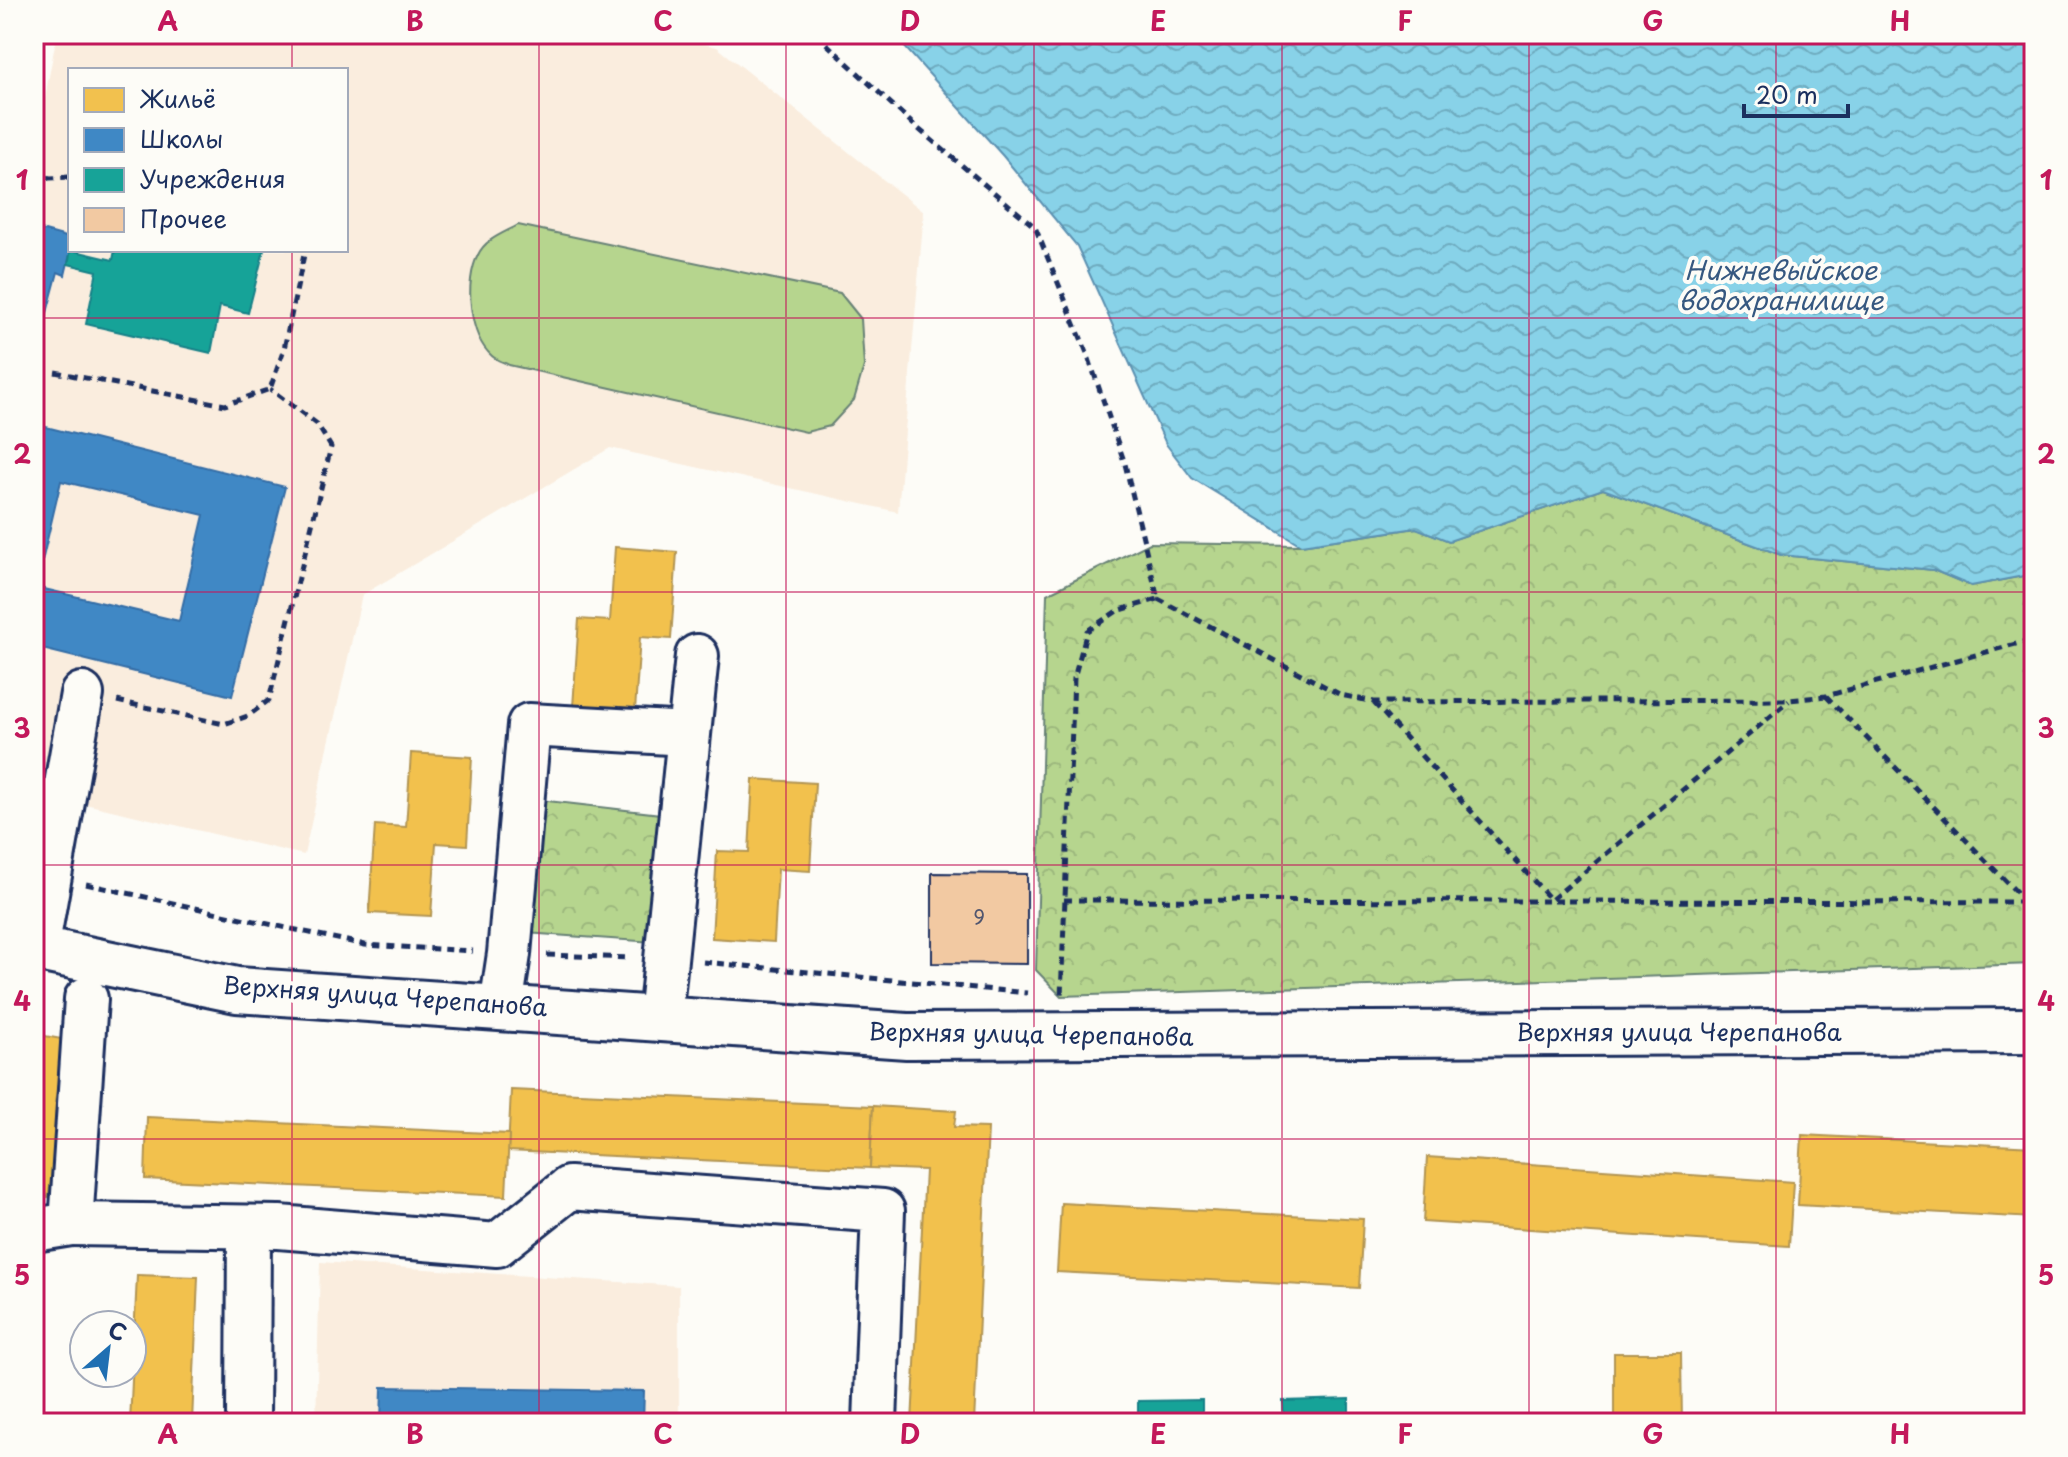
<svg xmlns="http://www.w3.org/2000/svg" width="2068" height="1457" viewBox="0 0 2068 1457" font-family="'Playpen Sans',sans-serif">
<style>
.built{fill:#faedde;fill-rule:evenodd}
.park{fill:url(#park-crowns);stroke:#688276;stroke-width:2}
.pitch{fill:#b6d58e;stroke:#688276;stroke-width:2}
.water{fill:url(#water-waves);stroke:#5c91b1;stroke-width:2}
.homes{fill:#f2c14e;stroke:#b29553;stroke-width:2}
.schools{fill:#3f88c5;stroke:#346da6;stroke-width:2;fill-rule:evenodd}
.public{fill:#17a398;stroke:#188087;stroke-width:2}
.building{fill:#f2c9a2;stroke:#1b2f5e;stroke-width:2}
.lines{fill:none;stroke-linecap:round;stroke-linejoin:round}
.minor-casing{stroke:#1b2f5e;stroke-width:48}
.major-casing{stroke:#1b2f5e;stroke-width:50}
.path{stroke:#1b2f5e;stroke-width:5;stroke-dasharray:8 6;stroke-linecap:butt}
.minor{stroke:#fdfcf7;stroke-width:42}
.major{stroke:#fdfcf7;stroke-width:44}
.grid{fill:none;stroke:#c2185b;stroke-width:2;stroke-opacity:0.55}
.labels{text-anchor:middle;stroke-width:8;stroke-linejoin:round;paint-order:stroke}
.number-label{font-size:20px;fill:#51566f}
.street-label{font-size:24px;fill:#1b2f5e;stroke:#fdfcf7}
.water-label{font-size:26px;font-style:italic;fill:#365880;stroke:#fdfcf7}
.neatline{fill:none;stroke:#c2185b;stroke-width:3}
.grid-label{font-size:26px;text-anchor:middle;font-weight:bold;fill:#c2185b}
</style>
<defs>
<pattern id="park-crowns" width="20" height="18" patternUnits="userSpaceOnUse" patternTransform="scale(2)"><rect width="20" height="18" fill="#b6d58e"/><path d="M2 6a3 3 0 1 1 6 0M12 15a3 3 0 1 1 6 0" fill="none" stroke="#9cb77d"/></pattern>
<pattern id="water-waves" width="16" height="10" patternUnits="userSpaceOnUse" patternTransform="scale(2)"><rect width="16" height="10" fill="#88d2e8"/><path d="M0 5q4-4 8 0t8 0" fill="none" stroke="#6eabbf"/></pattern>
</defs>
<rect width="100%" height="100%" fill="#fdfcf7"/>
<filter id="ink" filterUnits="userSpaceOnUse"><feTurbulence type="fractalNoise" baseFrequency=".0125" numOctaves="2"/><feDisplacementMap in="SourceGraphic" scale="16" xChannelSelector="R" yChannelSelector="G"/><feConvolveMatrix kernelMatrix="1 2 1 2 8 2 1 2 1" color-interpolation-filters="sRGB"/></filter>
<g filter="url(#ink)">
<g class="built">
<path d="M78,34h583l56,13 207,165 -26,300 -288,-64 -248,147 -58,260 -270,-63v-673h7l15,-80zM70,70h276v180h-276z"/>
<path d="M320,1262l359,24v137h-363z"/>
</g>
<g class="park">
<path d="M1603,489l178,66 152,15 38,16 63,-12v390l-973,32 -25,-26 11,-376 103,-51 151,2 116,-17 32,13z"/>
<path d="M539,800l121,14 -7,128 -127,-9z"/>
</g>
<path class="pitch" d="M518,225l322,68 21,26 3,47 -10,34 -24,26 -24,6 -297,-67c-5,-3 -13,-5 -17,-9 -23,-20 -28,-75 -14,-101 7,-16 26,-22 40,-30z"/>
<path class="water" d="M893,34h1141v540l-63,12 -38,-16 -152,-15 -178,-66 -154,52 -33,-13 -115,17 -109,-67 -26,-34 -89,-198 -74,-90z"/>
<g class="homes">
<path d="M615,547l62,5 -6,87 -31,-2 -5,74 -62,-4 6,-88 31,2z"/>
<path d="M411,753l61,4 -5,88 -31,-2 -5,73 -62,-3 6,-88 31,2z"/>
<path d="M753,779l62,4 -5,88 -32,-2 -4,73 -62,-4 5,-87 32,1z"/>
<path d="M34,1034l33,6 -12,62 12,3 -19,92 -14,-3z"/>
<path d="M511,1090l362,16 -3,62 -362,-17z"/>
<path d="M873,1106l83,5 -2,16 34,1 -14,295h-62l13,-253 -55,-2z"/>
<path d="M147,1117l362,17 -3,62 -361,-17z"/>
<path d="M1802,1135l232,12v71l-236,-13z"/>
<path d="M1427,1157l366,25 -4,64 -366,-24z"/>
<path d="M1061,1203l302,16 -4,69 -302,-16z"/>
<path d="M137,1275l61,2 -6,146h-62z"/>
<path d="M1614,1353h67l1,70h-68z"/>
</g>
<g class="schools">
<path d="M34,228l36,10 1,12 -6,25 -7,-3 -24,89z"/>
<path d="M34,424l251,63 -53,209 -198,-49zM61,481l143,34 -25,106 -143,-34z"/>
<path d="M382,1387l262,4 -1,32h-262z"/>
</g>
<g class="public">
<path d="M71,250l42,10 2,-10h149l-16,63 -28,-7 -9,47 -125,-29 11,-53 -29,-7z"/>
<path d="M1349,1399v24h-65l-1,-22z"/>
<path d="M1202,1400v23h-64v-22z"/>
</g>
<path class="building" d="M932,873l95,1v90l-95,-1z"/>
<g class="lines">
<defs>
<g id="minor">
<path d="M37,949l45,-255"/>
<path d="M501,1007l8,-53 20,-229 159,9"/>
<path d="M660,1018l37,-362"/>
<path d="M71,1224l208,3 218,18 72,-57 314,23 -8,212"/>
<path d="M34,1230l37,-6 15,-225"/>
<path d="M248,1423l1,-196"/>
</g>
<path id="major" d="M34,948l203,42 670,46 1127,-5"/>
</defs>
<use href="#minor" class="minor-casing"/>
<use href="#major" class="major-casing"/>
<g class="path">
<path d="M816,34l99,92 120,101 52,126 38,111 33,135 -41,12 -30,20 -13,47 -13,318"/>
<path d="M34,173l16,5 20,-1"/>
<path d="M55,372l170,33 45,-16 14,-40 21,-99"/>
<path d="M1158,599l183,96 33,7 416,-2 36,-4 208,-57"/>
<path d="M1826,696l200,206"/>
<path d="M117,701l107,23 24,-8 21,-16 62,-253 -14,-23 -47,-35"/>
<path d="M1374,703l177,197 238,-199"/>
<path d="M86,884l279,61 108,6"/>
<path d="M1064,900l970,2"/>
<path d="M2026,901l8,-12"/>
<path d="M547,955l82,3"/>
<path d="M703,962l324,31"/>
</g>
<use href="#minor" class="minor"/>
<use href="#major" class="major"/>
</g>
</g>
<path class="grid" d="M292,34v36M539,34v1389M786,34v1389M1034,34v1389M1282,34v1389M1529,34v1389M1776,34v1389M292,250v1173M34,318h2000M34,592h2000M34,865h2000M34,1139h2000"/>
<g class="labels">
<g class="number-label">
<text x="979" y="925">9</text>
</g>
<g class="street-label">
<text transform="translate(385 997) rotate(4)" y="8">Верхняя улица Черепанова</text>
<text x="1679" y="1041">Верхняя улица Черепанова</text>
<text transform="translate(1031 1035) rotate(1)" y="8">Верхняя улица Черепанова</text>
</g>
<g class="water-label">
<text x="1781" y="280">Нижневыйское<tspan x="1781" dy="30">водохранилище</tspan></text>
</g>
</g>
<rect width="2068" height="1457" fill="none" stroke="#fdfcf7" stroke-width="88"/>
<rect x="68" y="68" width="280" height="184" fill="#fdfcf7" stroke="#a3aaba" stroke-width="2"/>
<rect x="84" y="88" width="40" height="24" fill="#f2c14e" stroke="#a3aaba" stroke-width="2"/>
<text x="140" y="108" font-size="24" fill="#1b2f5e">Жильё</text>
<rect x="84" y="128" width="40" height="24" fill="#3f88c5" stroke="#a3aaba" stroke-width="2"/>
<text x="140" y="148" font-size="24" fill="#1b2f5e">Школы</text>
<rect x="84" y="168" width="40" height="24" fill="#17a398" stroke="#a3aaba" stroke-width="2"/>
<text x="140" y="188" font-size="24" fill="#1b2f5e">Учреждения</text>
<rect x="84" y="208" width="40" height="24" fill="#f2c9a2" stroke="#a3aaba" stroke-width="2"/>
<text x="140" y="228" font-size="24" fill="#1b2f5e">Прочее</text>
<g transform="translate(108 1349) rotate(28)"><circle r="38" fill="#fdfcf7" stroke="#a3aaba" stroke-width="2"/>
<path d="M0-6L14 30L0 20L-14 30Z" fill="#1f6fb2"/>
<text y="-12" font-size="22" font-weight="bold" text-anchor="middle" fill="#1b2f5e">С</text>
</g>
<path d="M1744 104v12h104v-12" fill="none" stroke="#1b2f5e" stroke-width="4"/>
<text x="1756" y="104" font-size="24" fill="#1b2f5e" stroke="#fdfcf7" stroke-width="6" paint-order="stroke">20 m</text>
<rect x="44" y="44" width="1980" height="1369" class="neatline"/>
<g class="grid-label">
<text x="168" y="31">A</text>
<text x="415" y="31">B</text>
<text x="663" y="31">C</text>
<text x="910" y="31">D</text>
<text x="1158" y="31">E</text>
<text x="1405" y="31">F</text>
<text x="1653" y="31">G</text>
<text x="1900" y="31">H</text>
<text x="22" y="190">1</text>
<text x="2046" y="190">1</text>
<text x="22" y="464">2</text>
<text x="2046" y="464">2</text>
<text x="22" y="738">3</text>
<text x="2046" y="738">3</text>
<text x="22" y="1011">4</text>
<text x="2046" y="1011">4</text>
<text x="22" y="1285">5</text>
<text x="2046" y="1285">5</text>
<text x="168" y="1444">A</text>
<text x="415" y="1444">B</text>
<text x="663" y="1444">C</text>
<text x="910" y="1444">D</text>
<text x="1158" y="1444">E</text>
<text x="1405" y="1444">F</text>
<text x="1653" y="1444">G</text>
<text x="1900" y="1444">H</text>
</g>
</svg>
